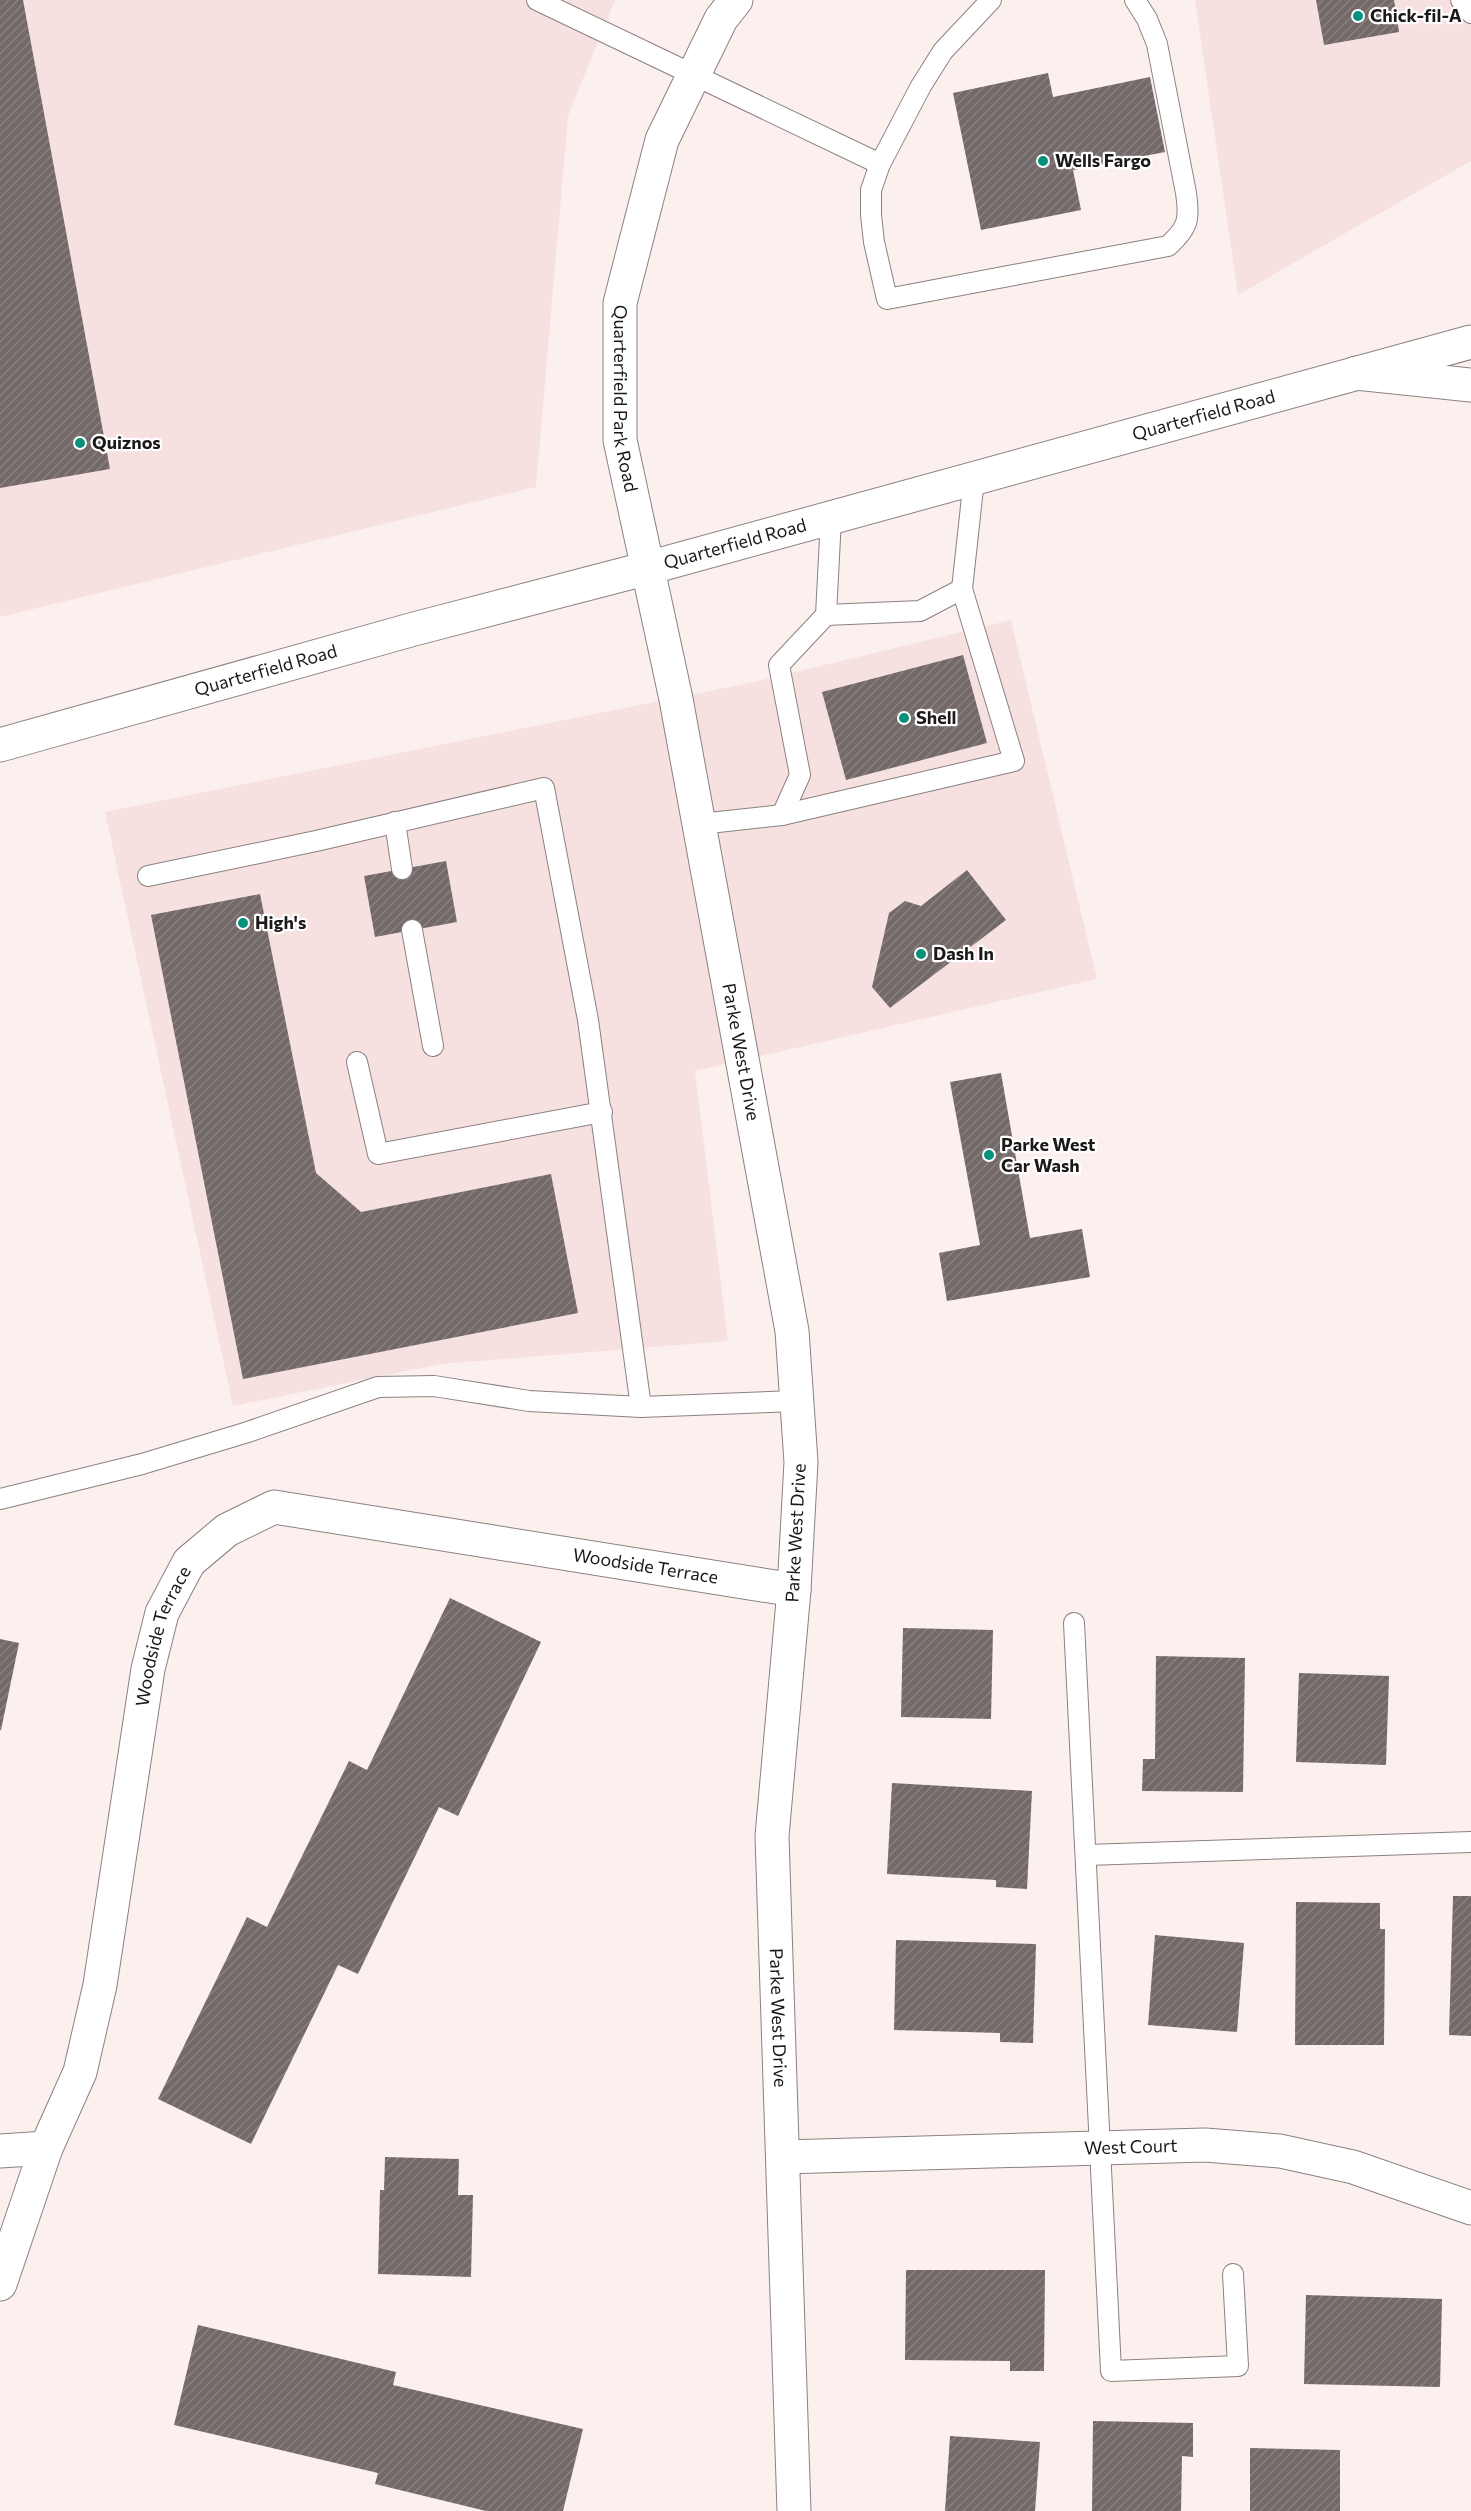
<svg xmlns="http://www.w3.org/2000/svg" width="1471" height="2511" viewBox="0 0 1471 2511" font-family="Commissioner,sans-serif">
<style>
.built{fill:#f6e1e0}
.building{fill:url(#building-hatch)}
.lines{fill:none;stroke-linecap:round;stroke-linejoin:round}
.service-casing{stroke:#8b8180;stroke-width:22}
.minor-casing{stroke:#8b8180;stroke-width:35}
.secondary-casing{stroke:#8b8180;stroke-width:35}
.motorway-casing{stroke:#8b8180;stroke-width:35}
.service{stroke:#fff;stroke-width:20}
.minor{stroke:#fff;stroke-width:33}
.secondary{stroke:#fff;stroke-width:33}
.motorway{stroke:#fff;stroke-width:33}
.poi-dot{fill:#05917b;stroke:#fff;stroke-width:2}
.labels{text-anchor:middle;stroke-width:4.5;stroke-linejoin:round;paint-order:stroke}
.poi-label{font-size:18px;font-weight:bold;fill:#1c1818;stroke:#fff;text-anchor:start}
.street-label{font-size:18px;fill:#1c1818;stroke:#fff}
</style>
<defs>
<pattern id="building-hatch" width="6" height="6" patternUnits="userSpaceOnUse" patternTransform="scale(1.5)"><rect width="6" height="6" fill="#736969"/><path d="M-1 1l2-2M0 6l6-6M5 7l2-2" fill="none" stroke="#898181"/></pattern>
</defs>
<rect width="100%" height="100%" fill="#fcf0ef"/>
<g class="built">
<path d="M0,0h615l-47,116 -32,371 -536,130z"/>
<path d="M1195,0h276v161l-233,134z"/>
<path d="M1011,620l86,359 -402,92 33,270 -287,23 -208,42 -128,-594 649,-130z"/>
</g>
<g class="building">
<path d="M0,0h23l87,469 -110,19z"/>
<path d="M1316,0h78l5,32 -75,13z"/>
<path d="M1048,73l5,24 97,-20 15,75 -92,18 8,40 -100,20 -28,-137z"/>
<path d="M963,655l24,88 -141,37 -24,-88z"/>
<path d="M446,861l11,61 -82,15 -11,-61z"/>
<path d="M967,870l39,50 -116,88 -18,-21 17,-74 16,-12 16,5z"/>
<path d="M260,894l56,279 45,39 190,-38 27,139 -335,66 -92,-464z"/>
<path d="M1001,1073l29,165 52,-9 8,48 -143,24 -8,-48 41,-8 -30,-163z"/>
<path d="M450,1598l91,44 -83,174 -19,-9 -81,167 -20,-9 -87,179 -93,-45 89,-182 20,10 82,-166 18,9z"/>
<path d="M903,1628l90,2 -2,89 -90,-2z"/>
<path d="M0,1639l19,4 -18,87h-1z"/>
<path d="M1156,1656l89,2 -2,134 -101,-1 1,-32h12z"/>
<path d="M1299,1673l90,3 -3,89 -90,-3z"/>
<path d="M892,1783l140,8 -5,98 -31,-2v-7l-109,-6z"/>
<path d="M1453,1896h18v140l-22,-1z"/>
<path d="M1296,1902l84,1v26h5l-1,116h-89z"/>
<path d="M1155,1935l89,8 -7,89 -89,-7z"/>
<path d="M896,1940l140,4 -3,99 -33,-1v-9l-106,-3z"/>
<path d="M385,2157l74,2 -1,36h15l-2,82 -93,-3 2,-84h4z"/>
<path d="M906,2270h139l-1,101h-34v-10l-105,-1z"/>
<path d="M1306,2295l136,4 -2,88 -136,-3z"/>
<path d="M198,2325l198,47 -3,13 190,44 -20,82h-77l-111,-27 3,-11 -204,-48z"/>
<path d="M1093,2421l100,2v34l-11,-1 -1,55h-89z"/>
<path d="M950,2436l90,6 -5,69h-90z"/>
<path d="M1250,2448l90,2v61h-90z"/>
</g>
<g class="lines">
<defs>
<g id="service">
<path d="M537,0l343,164"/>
<path d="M991,0l-48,51 -22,35 -41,78 -9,26v25l3,27 13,57 281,-53c20,-18 22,-26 18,-53l-29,-149 -10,-25 -12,-19"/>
<path d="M1461,0l10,13"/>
<path d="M826,615l94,-4 42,-22 12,-110"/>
<path d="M782,815l232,-54 -52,-172"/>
<path d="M395,822l7,47"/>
<path d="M700,824l82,-9 18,-40 -21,-110 47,-50 5,-97"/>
<path d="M148,876l168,-35 228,-53 44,232 53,387"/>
<path d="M412,930l21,116"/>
<path d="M357,1062l21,92 224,-42"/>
<path d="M0,1499l142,-35 106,-32 130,-45 56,-1 95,15 112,6 156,-6"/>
<path d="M1074,1623l37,748 127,-5 -5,-92"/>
<path d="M1087,1855l384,-13"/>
</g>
<g id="minor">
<path id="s1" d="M736,0l-15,19 -59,121 -42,163v137l56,259 116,632 9,131 -7,128 -22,246 22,675"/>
<path id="s2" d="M0,2151l46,-3 34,-76 20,-87 48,-316 14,-56 27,-51 38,-32 47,-23 520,83"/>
<path id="s3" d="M783,2157l422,-12 75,6 73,16 118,41"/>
<path d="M0,2284l46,-136"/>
</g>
<g id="secondary">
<path id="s4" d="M0,745l414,-116 234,-61 823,-226"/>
</g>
<path id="motorway" d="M1356,373l115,12"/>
</defs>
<use href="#service" class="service-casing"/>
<use href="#minor" class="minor-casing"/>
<use href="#secondary" class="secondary-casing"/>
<use href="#motorway" class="motorway-casing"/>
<use href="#service" class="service"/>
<use href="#minor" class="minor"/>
<use href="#secondary" class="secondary"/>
<use href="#motorway" class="motorway"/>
</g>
<g class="poi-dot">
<circle cx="1358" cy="16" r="6"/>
<circle cx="1043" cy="161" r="6"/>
<circle cx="80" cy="443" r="6"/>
<circle cx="904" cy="718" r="6"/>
<circle cx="243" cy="923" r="6"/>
<circle cx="921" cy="954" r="6"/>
<circle cx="989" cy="1155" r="6"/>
</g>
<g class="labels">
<g class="poi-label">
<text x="1370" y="22">Chick-fil-A</text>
<text x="1055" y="167">Wells Fargo</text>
<text x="92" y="449">Quiznos</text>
<text x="916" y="724">Shell</text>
<text x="255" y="929">High's</text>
<text x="933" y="960">Dash In</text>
<text x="1001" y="1151">Parke West<tspan x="1001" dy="21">Car Wash</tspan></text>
</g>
<g class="street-label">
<text dy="6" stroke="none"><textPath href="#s1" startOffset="423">Quarterfield Park Road</textPath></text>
<text dy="6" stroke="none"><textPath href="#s4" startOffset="1248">Quarterfield Road</textPath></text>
<text dy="6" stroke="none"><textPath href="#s4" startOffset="762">Quarterfield Road</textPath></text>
<text dy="6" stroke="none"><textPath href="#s4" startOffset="276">Quarterfield Road</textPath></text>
<text dy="6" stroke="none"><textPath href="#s1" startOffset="1088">Parke West Drive</textPath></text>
<text transform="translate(796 1533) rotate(-87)" y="6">Parke West Drive</text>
<text dy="6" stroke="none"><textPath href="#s2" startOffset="1132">Woodside Terrace</textPath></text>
<text dy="6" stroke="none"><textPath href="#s2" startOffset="574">Woodside Terrace</textPath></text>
<text dy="6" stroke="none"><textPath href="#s1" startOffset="2060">Parke West Drive</textPath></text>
<text dy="6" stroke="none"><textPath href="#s3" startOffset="348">West Court</textPath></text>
</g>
</g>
</svg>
